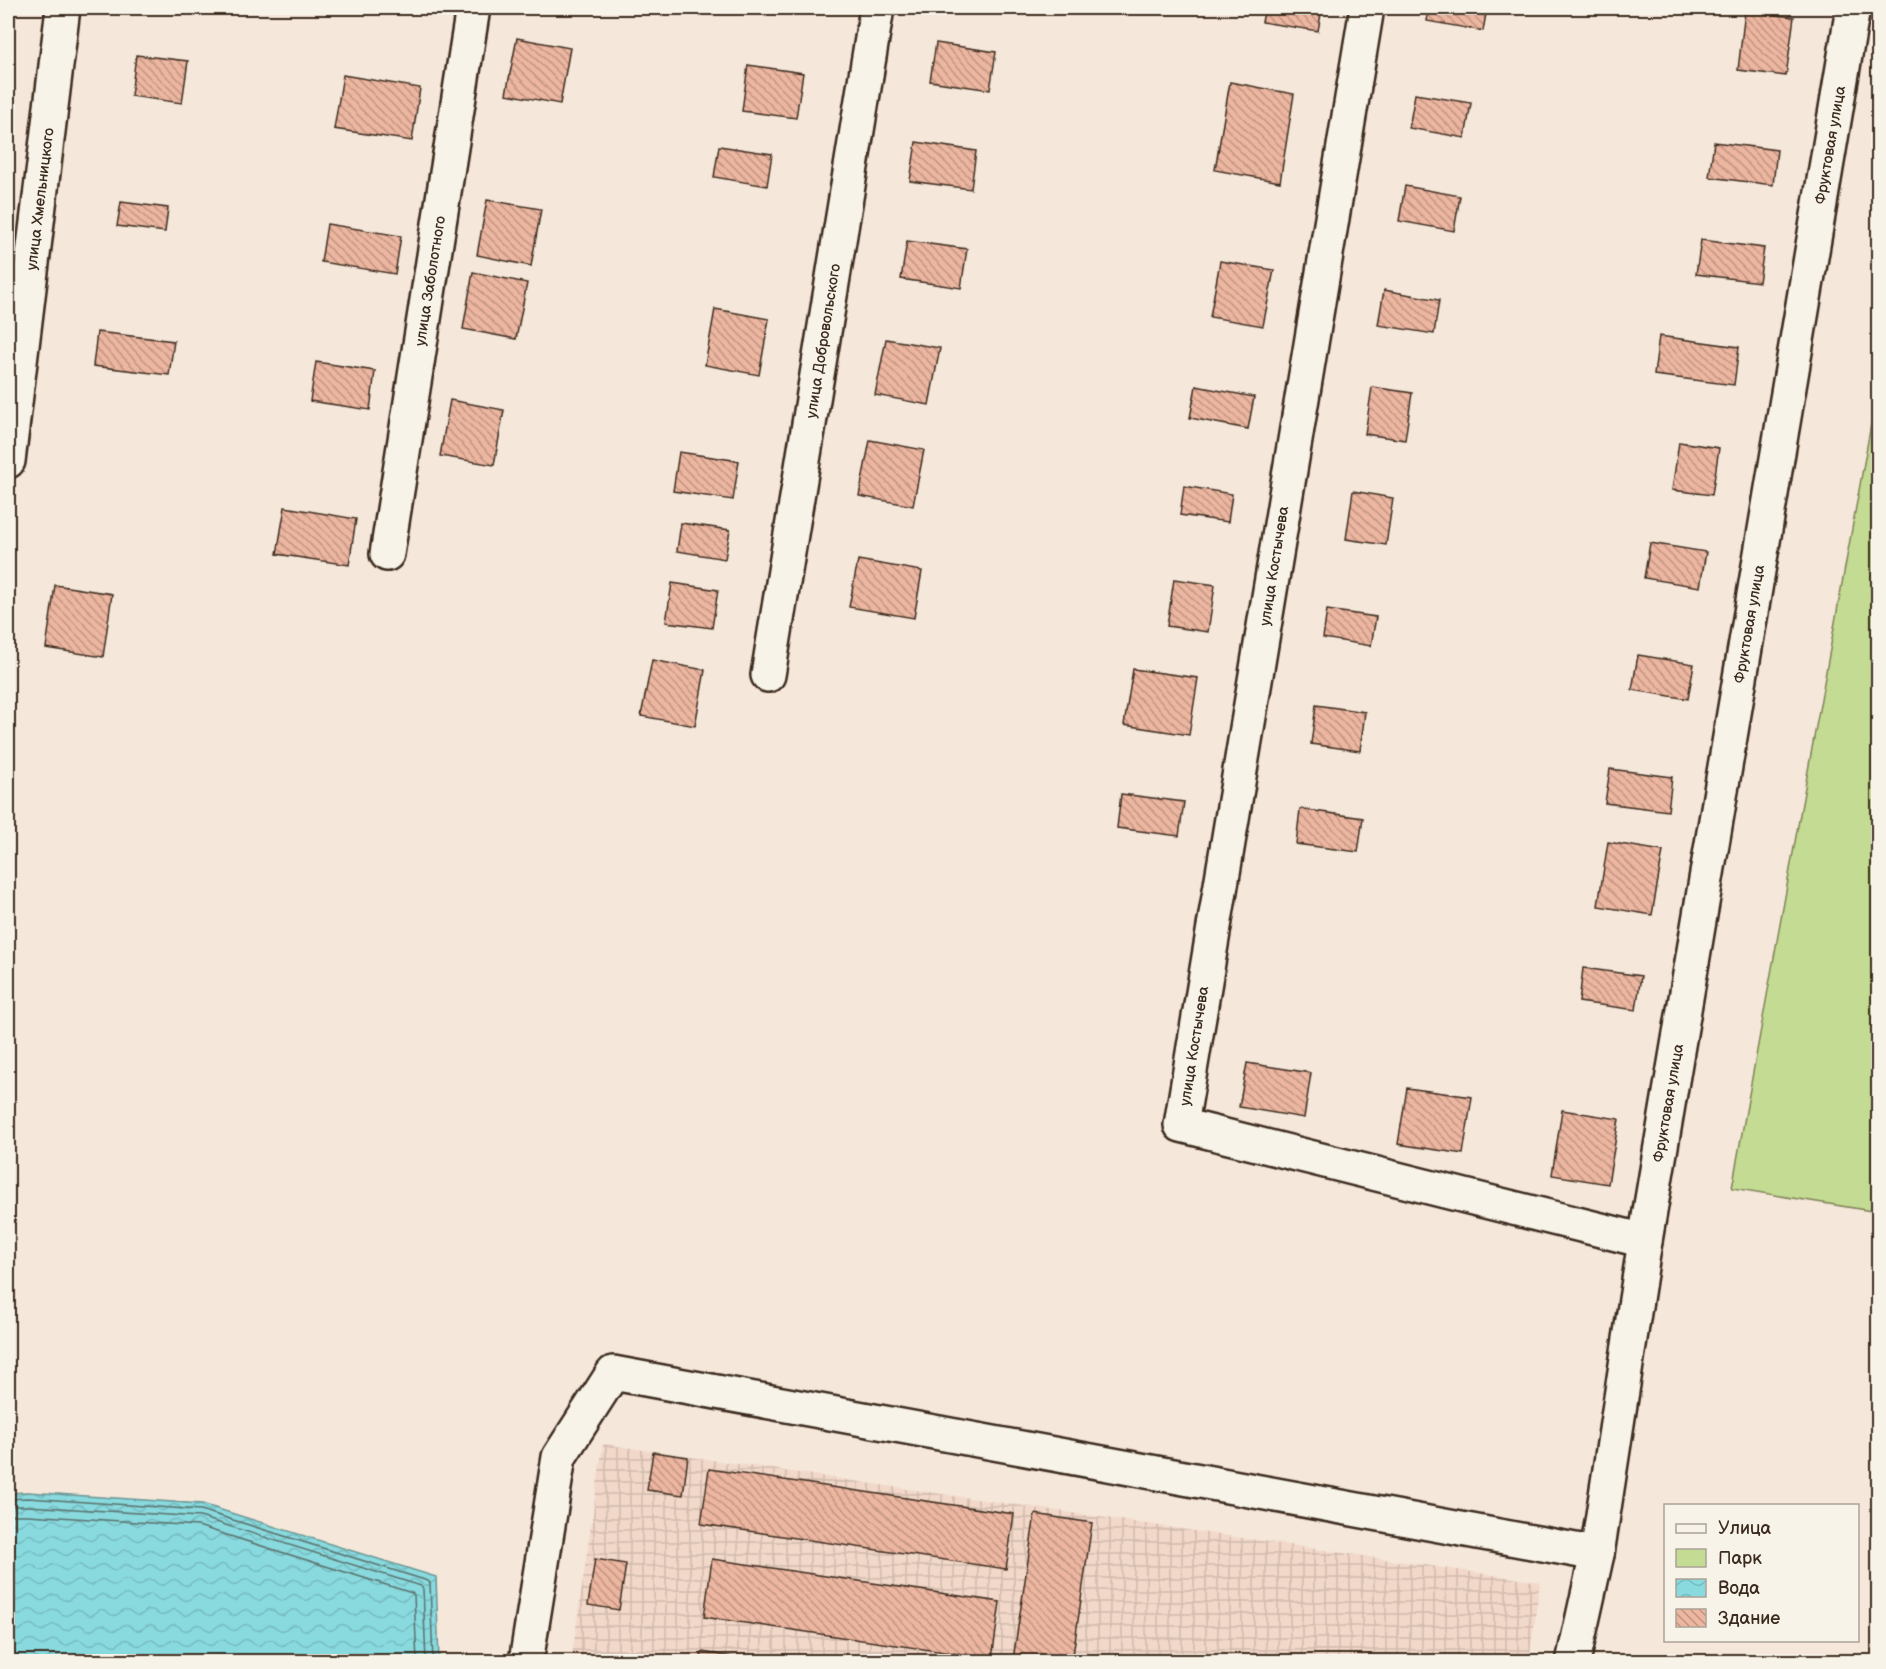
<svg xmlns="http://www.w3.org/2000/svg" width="1886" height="1669" viewBox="0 0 1886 1669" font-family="'Balsamiq Sans',sans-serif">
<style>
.industrial{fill:url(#industrial-grid)}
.green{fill:#c3db92;stroke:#7f8258;stroke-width:1.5}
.water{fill:url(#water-waves);stroke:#699492;stroke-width:1.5}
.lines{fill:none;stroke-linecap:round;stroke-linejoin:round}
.shore{stroke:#5a706b;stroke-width:1.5}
.building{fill:url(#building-back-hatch);stroke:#3b2a1e;stroke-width:1.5}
.minor-casing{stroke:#3b2a1e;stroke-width:38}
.minor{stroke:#f7f3e8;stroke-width:33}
.labels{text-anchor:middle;stroke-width:6;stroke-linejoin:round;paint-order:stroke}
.street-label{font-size:15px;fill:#3b2a1e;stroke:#f7f3e8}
</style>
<defs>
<pattern id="industrial-grid" width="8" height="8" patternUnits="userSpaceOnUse" patternTransform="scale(1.5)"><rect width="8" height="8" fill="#f2d8c9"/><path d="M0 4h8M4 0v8" fill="none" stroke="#d0baac"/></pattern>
<pattern id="water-waves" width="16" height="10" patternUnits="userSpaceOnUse" patternTransform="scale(1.5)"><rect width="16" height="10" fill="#88dadf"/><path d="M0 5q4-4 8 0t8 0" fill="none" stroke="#76bbbf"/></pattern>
<pattern id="building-back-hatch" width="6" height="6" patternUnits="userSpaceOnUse" patternTransform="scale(1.5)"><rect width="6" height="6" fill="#ecb6a0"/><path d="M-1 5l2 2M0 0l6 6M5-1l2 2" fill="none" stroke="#c09482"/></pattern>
</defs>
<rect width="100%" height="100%" fill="#f5e7da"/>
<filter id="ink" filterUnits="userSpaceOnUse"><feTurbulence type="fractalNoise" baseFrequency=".0167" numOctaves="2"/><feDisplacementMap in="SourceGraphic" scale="12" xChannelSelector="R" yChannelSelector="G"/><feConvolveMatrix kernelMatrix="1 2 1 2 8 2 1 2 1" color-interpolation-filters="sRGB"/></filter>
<g filter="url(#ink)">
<path class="industrial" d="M603,1444l937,138 -11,79 -958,1z"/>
<path class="green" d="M1878,386v826l-146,-24z"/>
<path class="water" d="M28,1492l174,12 234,73 3,84h-431v-168z"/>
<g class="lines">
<g class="shore">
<path d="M8,1499l20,-1 173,12 227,71 2,2 3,79"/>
<path d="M8,1506h20l172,11 221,69 2,3 3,73"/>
<path d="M8,1515h20l170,11 214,67 2,2 3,67"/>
</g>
</g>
<g class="building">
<path d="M1265,8h57l-4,23 -56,-9z"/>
<path d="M1429,8h58l-4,23 -56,-10z"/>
<path d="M1745,11l49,6 -8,59 -48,-6z"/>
<path d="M517,38l53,10 -10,56 -54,-10z"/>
<path d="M936,43l60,9 -6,38 -60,-9z"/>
<path d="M136,55l52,6 -6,42 -51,-7z"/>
<path d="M748,65l55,8 -7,45 -54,-7z"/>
<path d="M343,75l77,13 -8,53 -78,-12z"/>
<path d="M1230,82l64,12 -14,88 -65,-12z"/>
<path d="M1415,94l56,9 -6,35 -56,-10z"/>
<path d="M916,142l60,9 -5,38 -61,-8z"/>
<path d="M1714,142l63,8 -4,35 -64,-8z"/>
<path d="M719,146l53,8 -5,32 -53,-9z"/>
<path d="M1405,186l55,10 -6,35 -55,-10z"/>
<path d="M487,200l54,9 -10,57 -54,-11z"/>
<path d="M121,202l47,6 -3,24 -48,-6z"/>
<path d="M327,224l74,12 -6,38 -74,-12z"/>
<path d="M1701,240l63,8 -5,34 -63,-8z"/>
<path d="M907,241l60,8 -6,39 -60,-9z"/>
<path d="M1220,261l54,9 -11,56 -53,-9z"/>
<path d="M473,272l54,11 -11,56 -53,-10z"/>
<path d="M1384,290l55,10 -5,34 -56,-9z"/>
<path d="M715,309l54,10 -10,56 -54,-10z"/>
<path d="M97,332l77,9 -5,34 -76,-9z"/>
<path d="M1659,336l80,11 -5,38 -80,-10z"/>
<path d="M886,339l54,9 -11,57 -54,-10z"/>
<path d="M316,362l59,9 -5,39 -60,-9z"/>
<path d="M1196,386l58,11 -6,32 -58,-11z"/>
<path d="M1372,387l40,6 -7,47 -40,-6z"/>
<path d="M450,400l54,10 -10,55 -54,-9z"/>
<path d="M870,440l54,10 -11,56 -54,-10z"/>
<path d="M1679,442l40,6 -7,47 -40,-5z"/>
<path d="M679,452l60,9 -6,39 -60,-9z"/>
<path d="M1184,486l48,8 -4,28 -48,-7z"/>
<path d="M1353,491l40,7 -7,47 -40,-6z"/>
<path d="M285,507l71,12 -7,46 -72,-11z"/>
<path d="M681,523l49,7 -5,29 -48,-8z"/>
<path d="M1650,543l56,9 -6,35 -56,-9z"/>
<path d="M858,560l64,11 -8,47 -65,-11z"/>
<path d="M1174,579l41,6 -7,47 -41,-6z"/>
<path d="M672,583l46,7 -6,38 -46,-6z"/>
<path d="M55,585l57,9 -9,63 -57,-9z"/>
<path d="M1327,610l49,7 -5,29 -48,-8z"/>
<path d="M1638,655l56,9 -6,35 -56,-9z"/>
<path d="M652,660l53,10 -10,56 -54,-10z"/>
<path d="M1133,669l65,9 -9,57 -65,-10z"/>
<path d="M1316,705l49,7 -5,39 -49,-7z"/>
<path d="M1610,769l62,8 -4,34 -63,-8z"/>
<path d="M1121,794l63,8 -5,34 -62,-8z"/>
<path d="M1300,809l63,9 -5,34 -62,-8z"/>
<path d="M1608,842l55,9 -11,64 -54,-9z"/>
<path d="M1583,968l58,8 -5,34 -57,-8z"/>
<path d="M1247,1063l64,10 -7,45 -65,-11z"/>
<path d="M1407,1088l65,9 -9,57 -65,-10z"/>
<path d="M1562,1110l57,9 -11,65 -56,-9z"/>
<path d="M653,1452l35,5 -5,38 -36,-5z"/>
<path d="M709,1469l305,45 -8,55 -305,-45z"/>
<path d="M1035,1514l57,9 -20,139h-47l-12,-2z"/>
<path d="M595,1559l31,5 -7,46 -31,-5z"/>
<path d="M712,1559l288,43 -8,57 -288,-42z"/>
<path d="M702,1652l62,10h-64z"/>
</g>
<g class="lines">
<defs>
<g id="minor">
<path d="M1367,8l-186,1117 464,116"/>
<path d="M8,461l55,-453"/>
<path d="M387,554l86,-546"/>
<path d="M768,675l109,-667"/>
<path d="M526,1662l33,-205 54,-84 984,181"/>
<path d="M1573,1662l24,-108 48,-313 208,-1233"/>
</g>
</defs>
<use href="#minor" class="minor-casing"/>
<use href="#minor" class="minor"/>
</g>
</g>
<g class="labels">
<g class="street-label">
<text transform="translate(1830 145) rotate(-80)" y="5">Фруктовая улица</text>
<text transform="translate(40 199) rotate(-83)" y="5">улица Хмельницкого</text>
<text transform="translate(430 281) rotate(-81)" y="5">улица Заболотного</text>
<text transform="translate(823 341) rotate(-81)" y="5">улица Добровольского</text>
<text transform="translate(1274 566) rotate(-81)" y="5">улица Костычева</text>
<text transform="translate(1749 624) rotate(-80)" y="5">Фруктовая улица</text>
<text transform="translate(1194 1046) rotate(-81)" y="5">улица Костычева</text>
<text transform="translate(1668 1103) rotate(-80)" y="5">Фруктовая улица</text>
</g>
</g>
<rect width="1886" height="1669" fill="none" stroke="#f7f3e8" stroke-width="30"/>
<rect x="15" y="15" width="1856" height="1639" fill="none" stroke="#3b2a1e" stroke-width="2" filter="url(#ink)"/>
<rect x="1664" y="1504" width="195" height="138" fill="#f7f3e8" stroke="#aca397" stroke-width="1.5"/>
<rect x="1676" y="1524" width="30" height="9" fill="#f7f3e8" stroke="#aca397" stroke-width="1.5"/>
<text x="1718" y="1534" font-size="18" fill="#3b2a1e">Улица</text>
<rect x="1676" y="1549" width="30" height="18" fill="#c3db92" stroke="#aca397" stroke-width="1.5"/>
<text x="1718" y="1564" font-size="18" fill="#3b2a1e">Парк</text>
<rect x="1676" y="1579" width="30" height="18" fill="url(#water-waves)" stroke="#aca397" stroke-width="1.5"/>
<text x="1718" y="1594" font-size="18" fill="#3b2a1e">Вода</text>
<rect x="1676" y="1609" width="30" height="18" fill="url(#building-back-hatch)" stroke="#aca397" stroke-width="1.5"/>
<text x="1718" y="1624" font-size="18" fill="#3b2a1e">Здание</text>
</svg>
